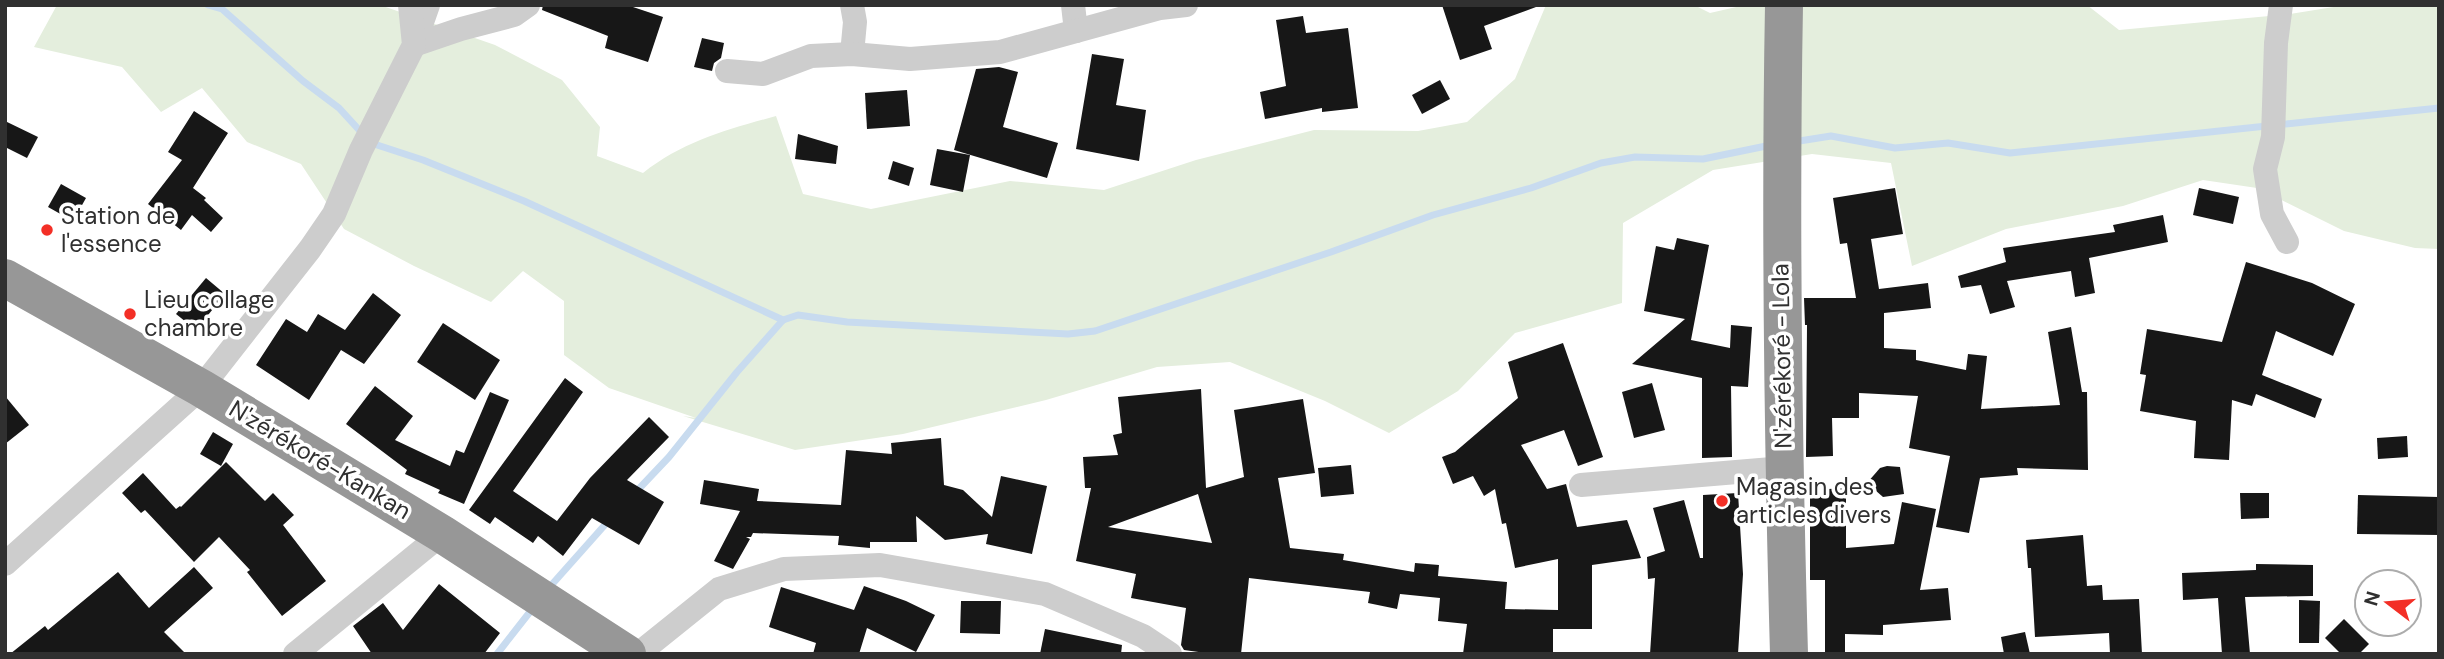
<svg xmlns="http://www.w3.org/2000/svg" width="2444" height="659" viewBox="0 0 2444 659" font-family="'DM Sans',sans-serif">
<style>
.green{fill:#e4eedd}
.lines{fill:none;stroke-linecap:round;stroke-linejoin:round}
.stream{stroke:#c8dbef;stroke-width:7}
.building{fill:#171717;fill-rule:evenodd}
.street{stroke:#cdcdcd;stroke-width:24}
.highway{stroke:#979797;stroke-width:38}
.poi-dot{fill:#f32f26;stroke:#fff;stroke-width:2.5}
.labels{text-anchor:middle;stroke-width:7;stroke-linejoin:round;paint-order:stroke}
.poi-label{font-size:24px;fill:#303030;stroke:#fff;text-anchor:start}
.street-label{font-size:24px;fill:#303030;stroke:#fff}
</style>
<rect width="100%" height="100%" fill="#fff"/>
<path class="green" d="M57,5h323l115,40 67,35 38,47 -3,29 46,17c41,-32 83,-43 133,-57l27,78 68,15 139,-28 94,9 92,-30 118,-30 104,1 49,-9 48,-43 31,-74h148l16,8 35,-8h342l32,25 171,-16 56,-9h93v244l-24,-1 -71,-17 -87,-43 -54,-8 -80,26 -117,23 -94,37 -21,-103 -79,-9 -99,16 -90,53 -1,80 -107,30 -57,58 -69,42 -64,-32 -95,-39 -73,5 -111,33 -143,34 -108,16 -112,-34 13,2 -87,-30 -45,-33v-54l-41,-30 -32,31 -77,-36 -70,-37 -43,-65 -54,-22 -45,-54 -41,24 -39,-45 -88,-20z"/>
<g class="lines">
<g class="stream">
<path d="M208,5l14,4 81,72 36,27 32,35 52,17 101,41 259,119"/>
<path d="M1793,142l38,-6 64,12 53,-5 62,10 429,-45"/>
<path d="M634,494l35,-37 68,-85 46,-52 15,-5 49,7 221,12 27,-3 236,-79 102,-37 98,-27 70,-25 34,-6 68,2 68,-14"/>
<path d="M547,590l64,-72"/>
<path d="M497,654l36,-46"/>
</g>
</g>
<g class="building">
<path d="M543,5h84l36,12 -15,45 -43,-14 3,-12 -66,-26z"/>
<path d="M1442,5h93l1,2 -52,19 8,23 -32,11z"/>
<path d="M1303,16l3,17 42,-5 10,80 -36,4v-4l-57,11 -5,-27 26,-6 -10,-66z"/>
<path d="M702,38l22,5 -3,15 -7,5 -2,8 -18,-4z"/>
<path d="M1092,54l32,5 -8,46 30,5 -7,51 -63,-12z"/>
<path d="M999,67l19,5 -15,55 55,16 -11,35 -93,-28 22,-81z"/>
<path d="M1440,80l10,19 -28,15 -10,-19z"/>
<path d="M907,90l3,36 -43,3 -2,-36z"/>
<path d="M194,111l34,22 -35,55 13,10 -2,2 19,18 -12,14 -19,-17 -11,15 -33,-26 34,-44 -14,-8z"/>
<path d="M5,121l33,16 -11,21 -22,-11z"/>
<path d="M798,134l40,12 -2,18 -41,-5z"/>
<path d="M937,149l33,6 -7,37 -33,-7z"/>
<path d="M893,161l21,7 -5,18 -21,-7z"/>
<path d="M61,184l25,14 -13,23 -25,-14z"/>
<path d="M1895,188l8,46 -32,5 8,50 49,-6 3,25 -47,5v35l32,2v10l50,10 2,-16 19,2 -6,53 79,-4 -12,-73 23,-5 11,65h5l1,78 -71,-2 1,7 -38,3 -11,55 -33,-6 14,-71 -41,-8 9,-52 -59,-3v25h-27l1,38 -27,1 1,-132h-2l-1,-27h52l-9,-55 -7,1 -7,-46z"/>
<path d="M2199,188l40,9 -6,27 -40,-9z"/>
<path d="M2163,215l5,27 -79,16 6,35 -20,4 -4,-26 -64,10 8,26 -25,7 -9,-29 -20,3 -3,-12 48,-14 -3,-14 112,-16 -2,-7z"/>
<path d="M1677,238l32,7 -18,95 39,8 1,-23 21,2 -4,60 -17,-1 1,71 -30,1v-80l-70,-14 53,-45 -41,-8 12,-65 18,4z"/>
<path d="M2246,262l66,21 43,21 -22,52 -57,-25 -14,44 60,24 -7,19 -59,-24 -4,12 -20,-6 -3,60 -35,-2 2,-37 -56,-10 6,-36 -6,-1 7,-45 75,13z"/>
<path d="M206,278l19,16 -29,36 -20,-16z"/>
<path d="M373,293l28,22 -37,49 -23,-14 -32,50 -53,-35 30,-46 21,13 11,-18 27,16z"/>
<path d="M443,323l57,37 -25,40 -58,-38z"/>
<path d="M1563,343l40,114 -25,9 -14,-36 -43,15 26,44 19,-5 11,43 50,-7 14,38 -49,7v64h-39v25h-90l4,-30 -29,-3 2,-23 -40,-4 -3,15 -29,-6 2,-11 -121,-14 -8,76h-28l-29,-4 -3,-5 5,-37 -55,-10 5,-24 -60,-13 15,-73h-6l-2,-31 35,-2 -5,-20 9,-2 -4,-36 83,-8 5,99 38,-11 -10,-67 69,-11 12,74 -37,5 12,70 54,6 -1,6 71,12 1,-9 24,2 -1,11 69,6 -2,27 53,1v-51l-43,9 -9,-45 -4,1 -7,-35 -11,7 -11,-20 -20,8 -11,-27 13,-5 63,-54 -10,-36zM1198,494l14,49 -104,-16z"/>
<path d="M565,378l18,14 -70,99 44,30 33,-43 59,-61 20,20 -42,43 37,22 -25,43 -47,-27 -29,38 -25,-20 -5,7 -38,-26 -5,7 -21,-14z"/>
<path d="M1652,383l13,47 -31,8 -12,-46z"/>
<path d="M375,386l38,30 -18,24 55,26 6,-16 8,3 26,-61 19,8 -45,104 -26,-11 2,-3 -35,-16 2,-4 -61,-46z"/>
<path d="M5,396l24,29 -24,19z"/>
<path d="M213,432l20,12 -12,22 -21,-12z"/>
<path d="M2407,436l1,21 -30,2 -1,-21z"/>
<path d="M941,438l3,47 19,5 29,27 9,-41 46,10 -15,68 -46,-10 2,-10 -43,6 -29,-24 1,26h-47v6l-32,-3 1,-9 -86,-3 -2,4h-5l4,2 -17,30 -19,-8 26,-50 -40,-7 4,-24 55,9 -2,12 84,4 5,-55 46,4 -1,-11z"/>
<path d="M226,462l39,39 8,-8 21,22 -11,10 43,56 -44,35 -35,-44 3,-2 -31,-33 -25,25 -49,-52 -4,3 -19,-20 21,-20 33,36 4,-3 1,1z"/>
<path d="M1351,465l3,29 -33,3 -3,-29z"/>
<path d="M1887,466l13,1 4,27 -21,3 -16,-14 13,-15z"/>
<path d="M1846,488v60l48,-4 8,-42 34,7 -16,81 28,-2 3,32 -68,5v10l-38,-1v20h-20v-74h-15v-90z"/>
<path d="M1738,493l5,81 -5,80h-88l5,-76 -7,1 -1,-22 18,-6 -12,-43 31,-8 16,58h3v-63z"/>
<path d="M2240,493h29v25l-28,1z"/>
<path d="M2358,495l81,2v38l-82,-1z"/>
<path d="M2083,535l4,51 15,-1 1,15 36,-1 3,55h-32l-1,-21 -74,4 -4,-69h-3l-2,-28z"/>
<path d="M2256,564l57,1v31l-68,1 5,57h-28l-4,-56 -35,2 -1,-27 74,-3z"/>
<path d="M194,567l19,21 -49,44 22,22h-176l35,-28 3,4 70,-58 31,36z"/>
<path d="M439,584l61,49 -16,21h-112l-19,-28 30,-23 20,27z"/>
<path d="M864,586l42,15 29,14 -19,37 -49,-24 -8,26h-46l3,-11 -47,-16 12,-40 73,23z"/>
<path d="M2299,600l21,1 -1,42h-20z"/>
<path d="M961,601h40l-1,33 -40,-1z"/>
<path d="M2344,619l25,25 -10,10h-18l-16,-16z"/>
<path d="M1045,629l77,16 -1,9h-81z"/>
<path d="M2025,632l5,22h-26l-3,-17z"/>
</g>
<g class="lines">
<g class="street">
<path d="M428,5l-14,40 47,-16 53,-14 14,-10"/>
<path d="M852,5l3,17 -3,32"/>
<path d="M1073,5l3,26"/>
<path d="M2281,5l-5,38 -3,94 -8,32 7,45 15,28"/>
<path d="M727,71l36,3 48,-18 41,-2 58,5 90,-7 160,-44 26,-3"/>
<path d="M1581,485l203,-17"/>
<path d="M5,564l196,-176 109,-139 24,-35 27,-64 53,-105 -4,-40"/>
<path d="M295,654l147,-120"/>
<path d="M638,654l81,-65 65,-20 96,-4 165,29 98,42 27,18"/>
</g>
<g class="highway">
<path d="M1784,5c-4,217 -1,432 5,649"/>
<path d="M5,278l196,110 241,146 185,120"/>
</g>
</g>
<g class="poi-dot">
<circle cx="47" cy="230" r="7"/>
<circle cx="130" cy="314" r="7"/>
<circle cx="1722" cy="501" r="7"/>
</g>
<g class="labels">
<g class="poi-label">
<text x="61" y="224">Station de<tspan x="61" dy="28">l'essence</tspan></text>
<text x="144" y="308">Lieu collage<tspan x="144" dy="28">chambre</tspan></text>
<text x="1736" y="495">Magasin des<tspan x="1736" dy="28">articles divers</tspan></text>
</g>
<g class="street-label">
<text transform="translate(1782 356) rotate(-91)" y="8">N'zérékoré - Lola</text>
<text transform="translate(320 460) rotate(31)" y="8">N'zérékoré-Kankan</text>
</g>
</g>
<rect width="2444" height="659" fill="none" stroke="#303030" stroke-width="14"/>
<g transform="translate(2388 603) rotate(286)"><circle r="33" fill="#ffffff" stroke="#acacac" stroke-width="2"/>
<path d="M0-5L12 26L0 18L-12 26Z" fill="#f32f26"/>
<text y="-10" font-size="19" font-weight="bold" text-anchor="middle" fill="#303030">N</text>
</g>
</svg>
